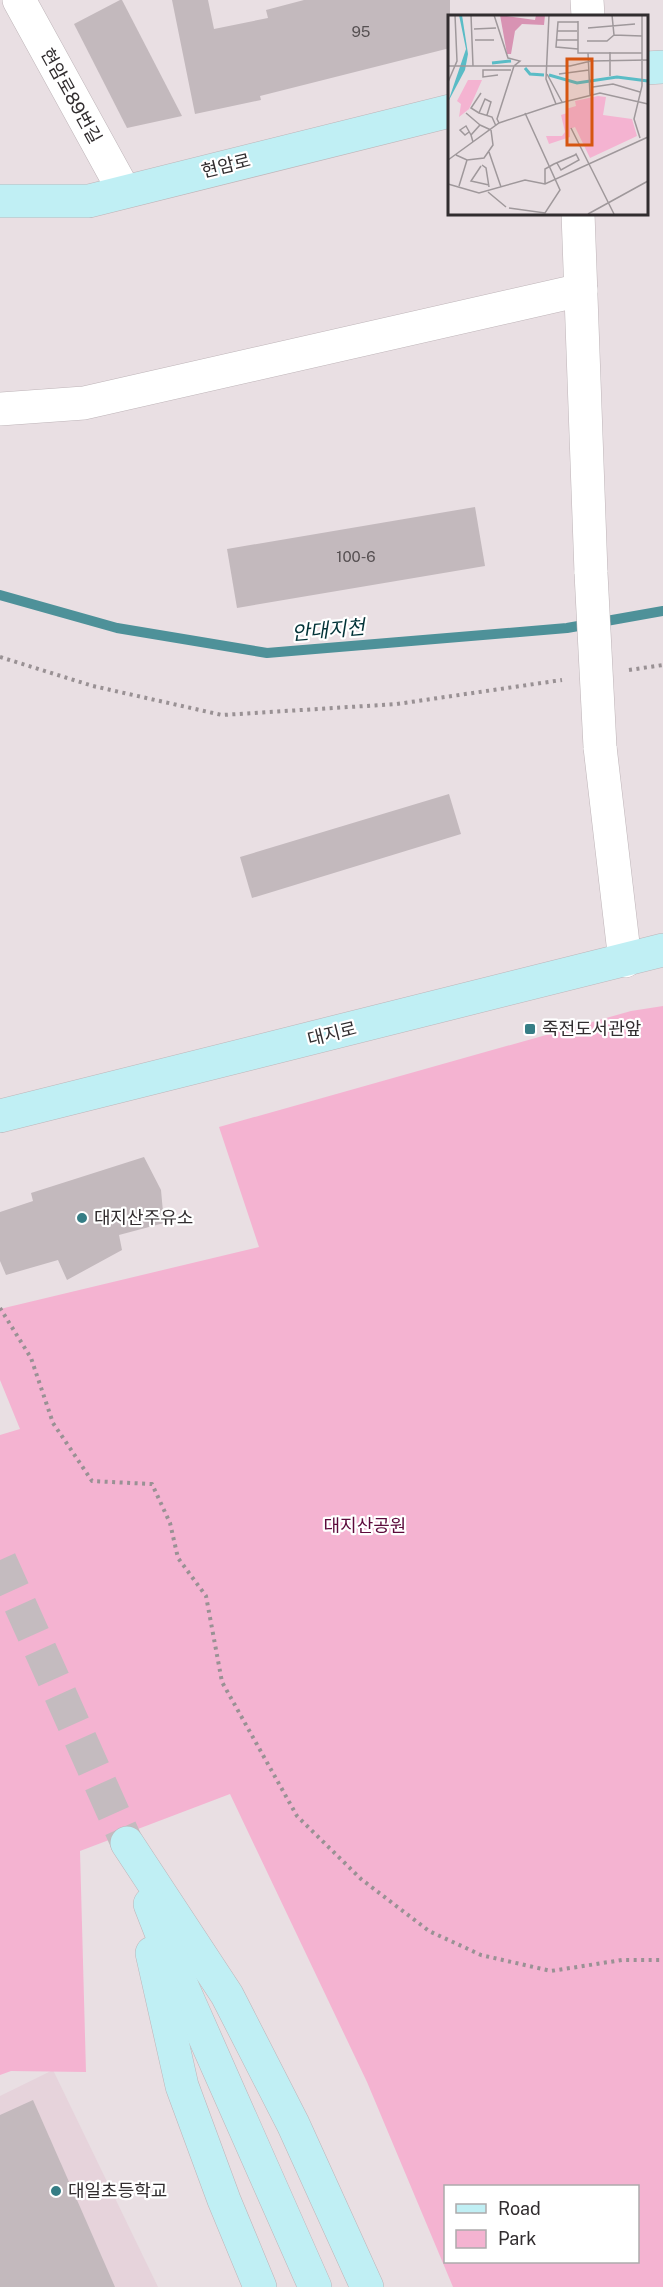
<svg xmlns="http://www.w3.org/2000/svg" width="663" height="2287" viewBox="0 0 663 2287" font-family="'Public Sans','Noto Sans KR',sans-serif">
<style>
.built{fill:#e6d3db}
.green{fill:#f4b3d1;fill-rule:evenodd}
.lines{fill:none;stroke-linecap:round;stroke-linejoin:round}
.stream{stroke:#4e9199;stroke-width:10}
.building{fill:#c3b9bd}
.secondary-tunnel{stroke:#c4bbbf;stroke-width:33;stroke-dasharray:33 16;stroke-linecap:butt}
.street-casing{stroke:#beb4b8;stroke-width:34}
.secondary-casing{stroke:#beb4b8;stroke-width:34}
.path{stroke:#999194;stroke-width:4;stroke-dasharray:3 4.5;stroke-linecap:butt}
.street{stroke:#fff;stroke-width:33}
.secondary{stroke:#c0eff4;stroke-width:33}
.street-bridge-casing{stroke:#beb4b8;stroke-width:34;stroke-linecap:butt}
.street-bridge{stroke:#fff;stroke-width:33}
.poi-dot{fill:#357d85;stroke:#fff;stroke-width:2}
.labels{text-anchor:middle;stroke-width:4.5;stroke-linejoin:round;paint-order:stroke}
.number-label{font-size:15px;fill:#565052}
.street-label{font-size:18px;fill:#312d2f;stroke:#fff}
.poi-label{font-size:18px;fill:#312d2f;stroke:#fff;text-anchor:start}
.park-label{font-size:18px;fill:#5c0a3b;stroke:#fff}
.water-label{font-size:20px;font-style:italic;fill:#013237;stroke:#fff}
.inset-river{fill:none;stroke:#5abcc6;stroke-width:3}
.inset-road{fill:none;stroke:#9f989b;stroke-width:1.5}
.view{fill:#d65510;fill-opacity:0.15;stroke:#d65510;stroke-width:3}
.inset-edge{fill:none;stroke:#312d2f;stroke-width:3}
</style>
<rect width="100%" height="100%" fill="#e9dfe3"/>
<path class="built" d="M53,2070l105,217h-158v-191z"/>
<path class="green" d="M663,1006v1281h-210l-86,-205 -137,-288 -150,57 6,221 -75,-1 -11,4v-640l20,-6 -20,-49v-71l259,-62 -40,-120 412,-116zM446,2186h192v76h-192z"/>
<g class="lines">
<path class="stream" d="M0,595l117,33 150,25 300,-25 96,-17"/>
</g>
<g class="building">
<path d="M120,0h2l60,116 -55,12 -53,-104z"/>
<path d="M172,0h36l6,29 54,-11 -2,-8 38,-10h146v48l-190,48 1,4 -66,14z"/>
<path d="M475,507l10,59 -248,42 -10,-59z"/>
<path d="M449,794l12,40 -209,64 -12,-41z"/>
<path d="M144,1157l17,33 3,33 -45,12 3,15 -55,30 -9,-20 -52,15 -6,-14v-49l33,-11 -2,-8z"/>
<path d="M33,2100l44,100 38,87h-115v-172z"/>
</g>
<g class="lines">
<path class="secondary-tunnel" d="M0,1560l127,283"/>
<defs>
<g id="street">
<path d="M19,0l105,191"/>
<path d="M587,0l1,16"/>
<path d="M578,213l13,360"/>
<path d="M0,409l84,-6 497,-113"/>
<path d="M600,747l25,214"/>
</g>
<g id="secondary">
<path d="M646,68l17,-1"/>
<path d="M0,201h89l361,-90"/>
<path d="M0,1116l663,-166"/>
<path d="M127,1843l100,152 66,129 74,163"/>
<path d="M150,1904l32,82 133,301"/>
<path d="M152,1953l30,133 42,114 36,87"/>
</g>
</defs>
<use href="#street" class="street-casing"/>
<use href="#secondary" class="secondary-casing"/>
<g class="path">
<path d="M0,657l93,29 129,29 175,-11 165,-24"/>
<path d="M629,670l34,-5"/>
<path d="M0,1308l31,50 22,65 39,58 60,3 18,39 8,35 28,38 16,86 75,134 64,63 68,52 52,24 70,16 71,-11h41"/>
</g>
<use href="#street" class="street"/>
<use href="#secondary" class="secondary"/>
<defs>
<path id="street-bridge" d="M591,573l9,174"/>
</defs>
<use href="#street-bridge" class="street-bridge-casing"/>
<use href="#street-bridge" class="street-bridge"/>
</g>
<g class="poi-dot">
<rect x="524" y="1023" width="12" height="12" rx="3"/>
<circle cx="82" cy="1218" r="6"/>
<circle cx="56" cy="2191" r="6"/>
</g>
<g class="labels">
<g class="number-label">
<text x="361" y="37">95</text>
<text x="356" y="562">100-6</text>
</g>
<g class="street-label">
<text transform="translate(71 96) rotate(61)" y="6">현암로89번길</text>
<text transform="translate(226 166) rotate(-14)" y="6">현암로</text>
<text transform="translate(332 1034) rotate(-14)" y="6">대지로</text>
</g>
<g class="poi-label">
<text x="542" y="1035">죽전도서관앞</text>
<text x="94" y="1224">대지산주유소</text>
<text x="68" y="2197">대일초등학교</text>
</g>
<g class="park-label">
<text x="365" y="1532">대지산공원</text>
</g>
<g class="water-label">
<text transform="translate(328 630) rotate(-5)" y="7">안대지천</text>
</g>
</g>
<g transform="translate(448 15)">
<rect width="200" height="200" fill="#e9dfe3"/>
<path d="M20,65h14l-13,29 -10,8 2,-13 -4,-3zM150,81l8,1 -3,18 29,4 5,17 -47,22 -15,-31 -5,2v8l-21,7 -3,-8h16l3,-4 -4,-17 6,-2 -1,-4 10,-3 -1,-5z" fill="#f4b3d1"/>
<path d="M52,0l35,5 1,-5h9l-1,10 -22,-1 -7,7 -4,23h-4z" fill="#d893b3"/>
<path d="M11,0h3l6,39 -3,16 -17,32 18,-53z" fill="#5abcc6"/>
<path class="inset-river" d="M44,48l19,-2M77,53l5,6 14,1M101,60l28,8 40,-6 31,4"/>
<path class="inset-road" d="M23,0l2,51M46,0l14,43 12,3 -6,5 -17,53 2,4M101,0l-3,64 10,25M164,0l2,20 28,1M130,6v32h64M130,7h-20l-2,25 22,2M140,13l47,-4M26,14l22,-1M109,16h20M27,25h19M109,25h21M139,26h20l7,-6M140,38l2,42M0,51h122l21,-5 57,-1M99,59l15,28M111,59l30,-4M50,60l-15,2v-7h28M162,61v-24M0,67l9,-21 -2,-46M145,72l20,-3 27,8M18,98l14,12M31,98l-8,-5 10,-15M39,100l4,-13 -6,-3 -6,14 13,4 4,9M123,113l43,86M21,117l-4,3 -5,-5 6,-4 5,9M192,123l-6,-19 8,-33v-71M25,127l-2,-7 9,-10 11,5M41,137l12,35M8,140l11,5 17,-2 9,-13 -2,-15M0,145l51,-37 57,-19 44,-11 48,11M34,150l4,3 3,19M33,151l-10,15 18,4M0,169l31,9 46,-13 20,4 103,-47M97,169v-15l9,-5 21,-9 1,-1 3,6 -18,10 -4,-7M11,171l8,-26M40,177l18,15M61,193l36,5 15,-23 -35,-77M140,199l60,-33"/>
<path class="view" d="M119,44h25v86h-25z"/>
<rect width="200" height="200" class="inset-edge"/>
</g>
<rect x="444" y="2185" width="195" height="78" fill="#ffffff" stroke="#adabac" stroke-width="1.5"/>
<rect x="456" y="2204" width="30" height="9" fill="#c0eff4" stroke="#adabac" stroke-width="1.5"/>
<text x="498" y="2215" font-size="18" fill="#312d2f">Road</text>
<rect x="456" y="2230" width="30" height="18" fill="#f4b3d1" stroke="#adabac" stroke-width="1.5"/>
<text x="498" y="2245" font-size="18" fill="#312d2f">Park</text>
</svg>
